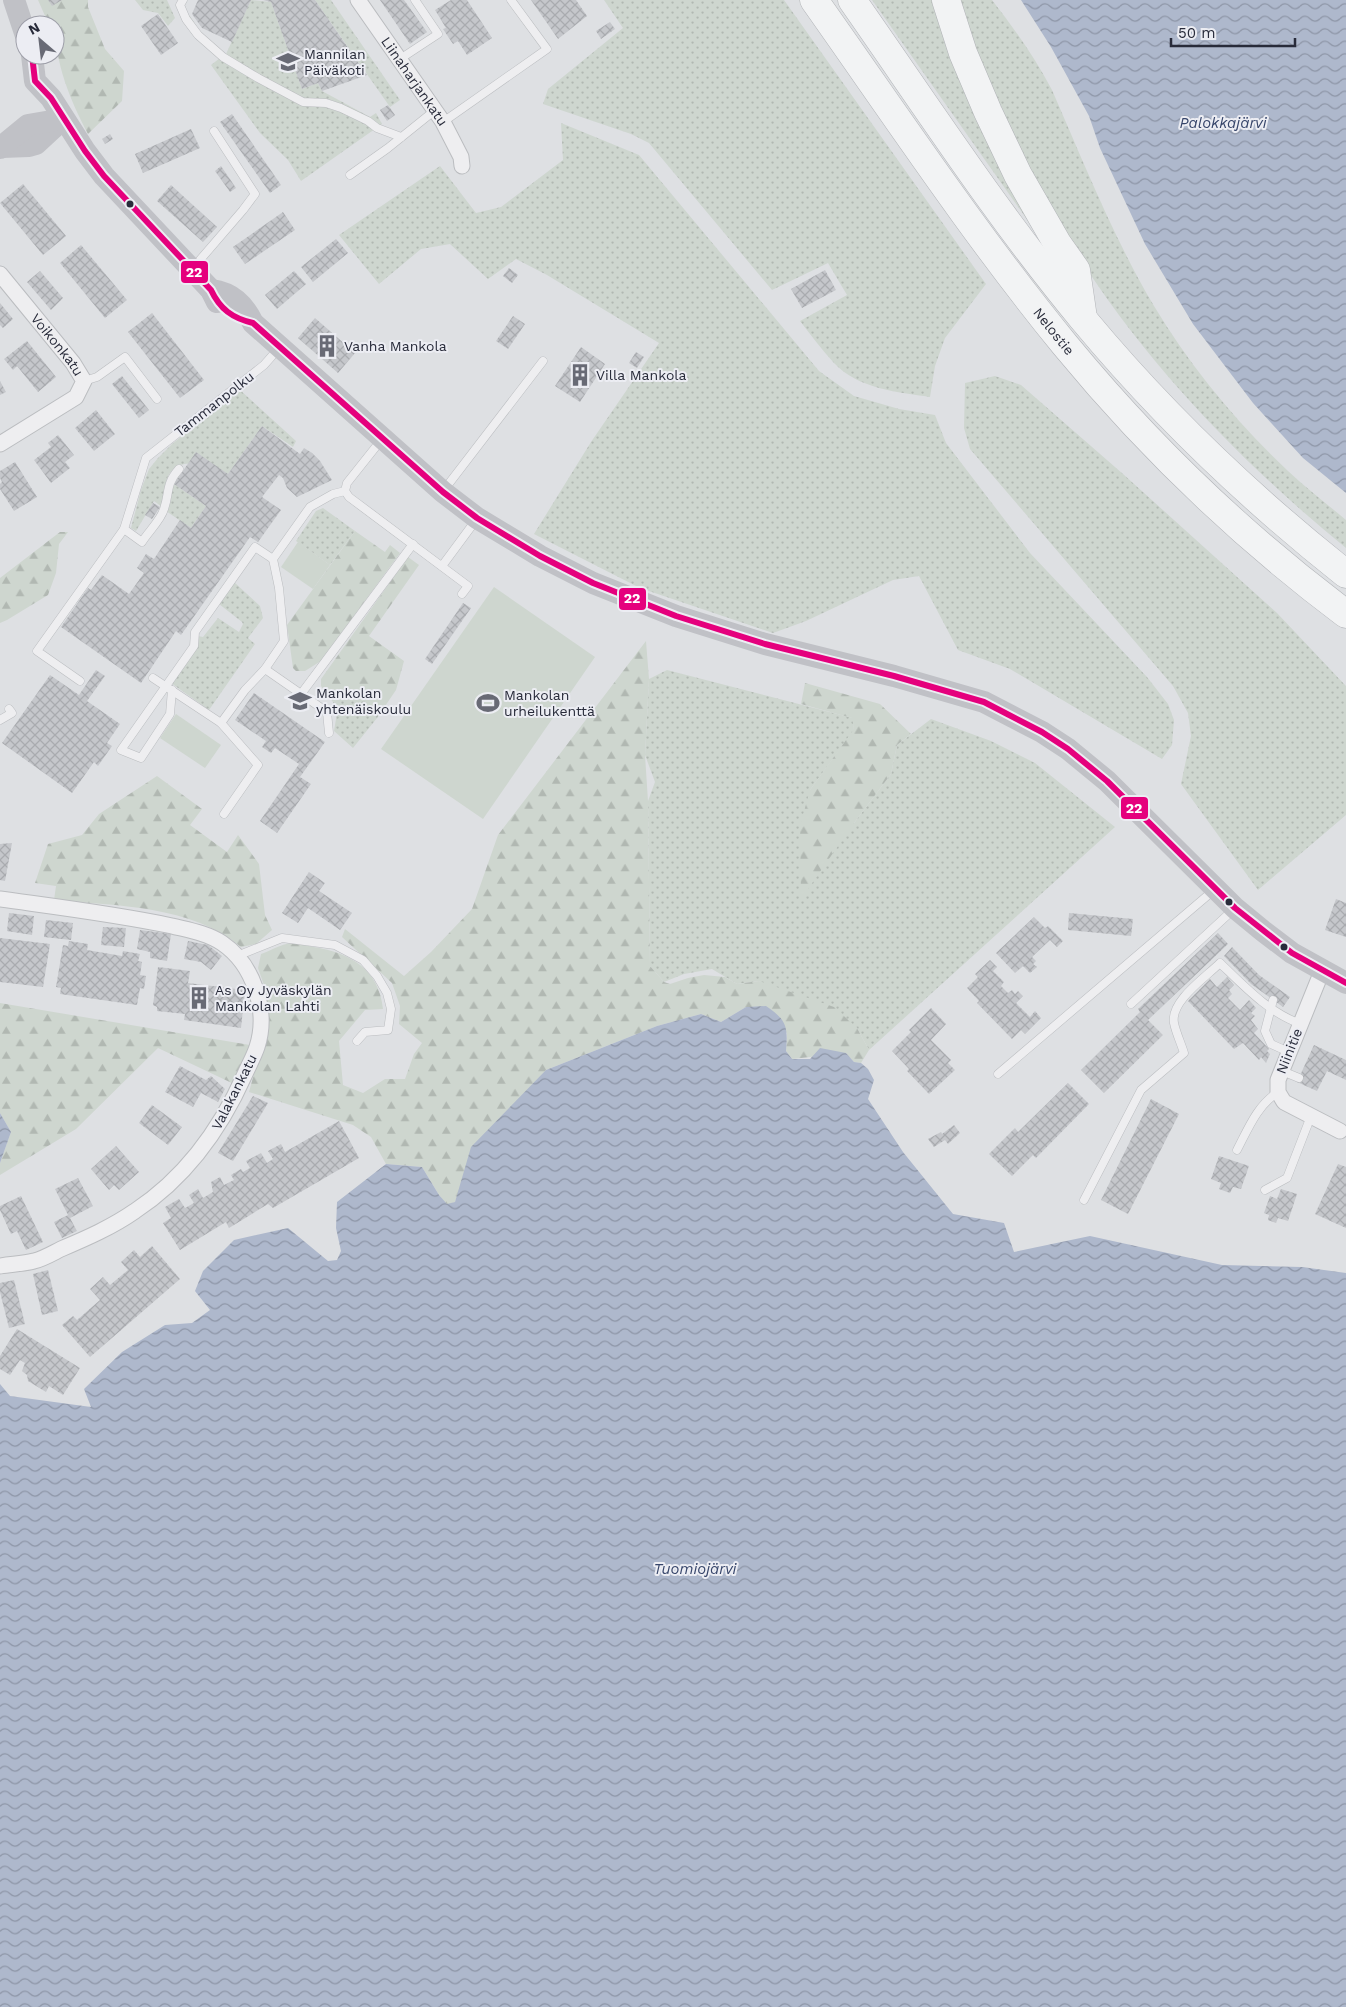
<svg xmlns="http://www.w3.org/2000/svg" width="1346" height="2007" viewBox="0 0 1346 2007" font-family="'Work Sans',sans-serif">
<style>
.grass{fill:url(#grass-dots)}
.forest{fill:url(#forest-firs)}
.pitch{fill:#ced6cf}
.water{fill:url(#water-waves)}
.building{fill:url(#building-cross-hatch)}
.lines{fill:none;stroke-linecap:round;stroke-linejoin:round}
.lane-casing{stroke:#bbbdc0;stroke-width:9}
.street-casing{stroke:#bbbdc0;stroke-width:17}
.highway-casing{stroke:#b1b3b7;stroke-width:29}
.lane{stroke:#eeeef0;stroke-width:8}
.street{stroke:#eeeef0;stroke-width:15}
.secondary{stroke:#c0c1c6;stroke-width:22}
.highway{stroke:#f2f3f4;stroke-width:28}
.bus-1-casing{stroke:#ecedf3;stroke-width:10}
.bus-1{stroke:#e5007d;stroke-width:6}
.bus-dot{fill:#282b3a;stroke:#ecedf3;stroke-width:2}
.labels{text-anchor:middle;stroke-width:4;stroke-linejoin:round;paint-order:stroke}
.poi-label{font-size:14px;fill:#282b3a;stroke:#ecedf3;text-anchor:start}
.street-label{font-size:14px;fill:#282b3a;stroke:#ecedf3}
.water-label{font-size:15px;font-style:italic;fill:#36456a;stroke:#ecedf3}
.line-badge{stroke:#ecedf3;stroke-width:2}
.badge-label{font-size:14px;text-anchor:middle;font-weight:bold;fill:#fff}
</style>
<defs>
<pattern id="grass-dots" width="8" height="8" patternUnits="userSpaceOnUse" patternTransform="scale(1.25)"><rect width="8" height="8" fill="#ced6cf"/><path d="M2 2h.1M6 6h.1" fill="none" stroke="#b1b8b2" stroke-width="1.8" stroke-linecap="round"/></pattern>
<pattern id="forest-firs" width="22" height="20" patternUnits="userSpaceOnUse" patternTransform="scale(1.25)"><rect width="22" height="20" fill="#ced6cf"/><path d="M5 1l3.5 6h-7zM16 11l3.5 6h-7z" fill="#b1b8b2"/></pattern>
<pattern id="water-waves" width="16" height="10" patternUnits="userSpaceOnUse" patternTransform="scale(1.25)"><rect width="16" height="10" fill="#aeb8cc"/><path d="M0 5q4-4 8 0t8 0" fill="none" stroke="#8e96a7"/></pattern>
<pattern id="building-cross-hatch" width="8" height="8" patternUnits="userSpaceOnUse" patternTransform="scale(1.25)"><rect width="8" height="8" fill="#c5c7cb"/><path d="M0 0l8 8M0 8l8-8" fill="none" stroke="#a9abaf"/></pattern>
</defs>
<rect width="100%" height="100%" fill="#dee0e3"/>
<g class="grass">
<path d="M135,0h32l8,18 -7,8 -10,-13 -15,-3z"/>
<path d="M251,0l20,2 31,87 16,-6 4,8 48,26 6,-4 6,11 -81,57 -13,-21 -28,-27 -49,-68 9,-7 -25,-20 -13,-17 8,-5 11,17 25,21z"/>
<path d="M315,0h16l69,100 -10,7z"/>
<path d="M604,0h180l202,284 -41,54 -10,28 -5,31c-32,-5 -72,-8 -96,-34 -12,-13 -23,-28 -34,-42l47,-26 -19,-32 -56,27 -123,-147 -18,-9 -88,-30 5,-15 75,-61z"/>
<path d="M872,0h64l119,259z"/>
<path d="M954,0h38c22,28 43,58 60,90 32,73 61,147 102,216 36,60 83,117 134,165 18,17 39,33 58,49v28c-114,-93 -219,-204 -292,-332 -9,-16 -19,-31 -26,-46 -27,-56 -49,-114 -74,-170z"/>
<path d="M561,123l78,32 180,216 35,25 45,13 36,6 11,28 84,110 117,124 21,27 6,16 -2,25 -10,14 -152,-90 -52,-19 -39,-74 -26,4 -87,41 -33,12 -133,-45 -106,-54 57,-92 68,-99 -112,-68 -31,-16 -28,20 -38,-35 -29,5 -42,35 -40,-49 101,-69 36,47 25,-6 62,-47z"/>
<path d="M995,376l26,9 102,89 154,139 69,73v129l-88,75 -77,-106 10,-48 -3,-23 -15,-27 -203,-237 -6,-21 1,-45z"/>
<path d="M240,390l56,51 -3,6 -31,-21 -34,48c-16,-5 -46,-20 -58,-1 -6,8 -6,24 -8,34l-8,-6 -18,30 -5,-3 10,-38 8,-21 9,-11 14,-14z"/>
<path d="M179,472l2,1 -7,11 32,22 -15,22 -25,-17 6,-28z"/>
<path d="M323,508l32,23 -25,34 -34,-24 20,-30z"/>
<path d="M234,582l26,24 3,12 -15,20 7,6 -46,66 -38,-27 27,-47 5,1 15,-19 21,14 4,-8 -1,-2 -23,-18z"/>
<path d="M667,670l186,48 1,12 -44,60 44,33 37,-49 6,-29 34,-26 60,22 44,22 80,64 -246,223 -12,-22 -98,-47 -22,3 -25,-15 -28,5 -20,8 -14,-16 -2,-165 7,-19 -10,-27 4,-76z"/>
<path d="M356,689l12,21 9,8 -24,30 -19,-17 3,-18 -4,-11z"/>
</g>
<g class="forest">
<path d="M38,0h50v7l17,42 19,22 -2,30 -34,33c-18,-34 -33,-71 -33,-109h-6z"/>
<path d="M355,531l30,21 5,-7 10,8 -79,108 -16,10h-9l-3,-3 -6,-43z"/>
<path d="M60,532h8l-9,12 -3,29 -8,22 -41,25 -7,3v-45z"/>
<path d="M408,557l11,8 -50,71 35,25 -8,29 -19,28 -9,-8 -12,-21 -23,13 -12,-16v-7z"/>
<path d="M646,641l3,38 -4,76 3,46 2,165 14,16 6,2 18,-6 16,-3 21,2 12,7 22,-3 75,26 23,21 12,22 -8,13 -7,-1 -8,-9 -54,6 -6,-8 1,-18 -41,-26 -25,15 -20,-8 -44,12 -111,44 -86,118 -5,14 -8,3 -8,-10 -17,-28 -36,-3 -15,-27 -18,-12 -104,-33 20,-73 -4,-31 -7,-20 3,-14c9,-3 20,-10 30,-11 7,0 16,3 23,4 36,6 65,22 69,62l-18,1 -26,31 4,44 20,8 22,-14h20l9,-25 8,-11 -23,-19 1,-18 -8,-23 -50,-46 3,-8 59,47 27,-24 41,-43 26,-74z"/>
<path d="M805,683l75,21 31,30 -14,11 -6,29 -37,49 -53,76 -1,-73 10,-36 44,-61 -2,-11 -51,-14z"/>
<path d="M157,776l45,33 -12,16 37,27 11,-17 21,29 6,51 7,15 -16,14 -15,3c-50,-42 -124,-41 -187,-47l2,-14 -21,-3 13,-39 34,-9 17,-21z"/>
<path d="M0,1003l250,42 -14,40 -78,-37 -82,81 -76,46v-12l11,-31 -11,-19z"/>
</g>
<g class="pitch">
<path d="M298,542l32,23 -17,24 -32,-22z"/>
<path d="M494,587l101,70 -112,162 -102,-70z"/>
<path d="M176,714l45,31 -16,23 -45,-30z"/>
</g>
<g class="water">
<path d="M1021,0h325v493l-43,-35 -50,-55 -60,-79 -48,-80 -45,-96 -11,-32 -38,-69z"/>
<path d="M766,1006c21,14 22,21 20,45l6,8h18l10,-11 26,5 8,9 7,1 7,6 6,11 -6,19 35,53 50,62 51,9 10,29 76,-16 132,29 80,2 44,6v734h-1346v-623l10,12 81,11 -7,-18 38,-37 43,-27 27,-2 18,-13 -15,-19 8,-20 31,-31 54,-12 40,33 9,-1 4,-9 -5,-23 1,-26 49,-38 36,3 17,28 8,9 8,-2 16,-55 75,-77 111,-44 44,-12 20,8 25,-15z"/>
<path d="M0,1113l11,19 -11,31z"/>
</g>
<g class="building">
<path d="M48,0h14l-10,6z"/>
<path d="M198,0h53l-19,42 -30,-14 -10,-14z"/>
<path d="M263,0h52l52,75 -45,16 -4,-8 -16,6 -31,-87z"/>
<path d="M380,0h24l23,32 -17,12z"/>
<path d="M451,0h16l25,38 -25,17 -9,-14 -5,3 -10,-15 3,-1 -11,-18z"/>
<path d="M531,0h45l11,16 -29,23z"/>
<path d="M158,14l20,29 -17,12 -20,-29z"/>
<path d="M610,22l5,7 -14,10 -5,-8z"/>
<path d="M388,105l7,10 -8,6 -7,-11z"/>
<path d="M232,114l49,71 -11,8 -50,-71z"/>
<path d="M191,129l9,19 -57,25 -8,-19z"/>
<path d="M110,134l3,5 -8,5 -3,-5z"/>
<path d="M221,166l15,22 -6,4 -15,-21z"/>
<path d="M23,184l43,52 -23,19 -43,-52z"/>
<path d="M171,185l46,42 -14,15 -46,-41z"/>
<path d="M283,212l12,18 -50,34 -12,-17z"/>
<path d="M336,239l12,14 -35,29 -12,-15z"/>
<path d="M81,245l46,55 -22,18 -45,-55z"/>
<path d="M509,268l9,7 -6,8 -9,-7z"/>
<path d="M825,270l11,20 -34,18 -11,-19z"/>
<path d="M40,271l23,27 -12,12 -24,-28z"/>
<path d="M294,271l12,13 -29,25 -12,-14z"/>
<path d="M0,303l13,16 -10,9 -3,-3z"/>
<path d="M152,313l52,67 -24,18 -52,-66z"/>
<path d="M513,316l12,8 -17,25 -12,-8z"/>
<path d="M315,318l40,35 -17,20 -40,-35z"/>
<path d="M27,341l29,36 -18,15 -21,-26 -4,4 -9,-11z"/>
<path d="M581,347l24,17 -25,38 -25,-16z"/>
<path d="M636,352l8,5 -7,11 -8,-5z"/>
<path d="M122,376l27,34 -10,8 -27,-34z"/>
<path d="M0,381l6,11 -6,3z"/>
<path d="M96,410l19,24 -21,17 -19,-23z"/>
<path d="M262,426l38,28 4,-6 8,5 8,8 12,19 -35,17 -10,-9 -4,-10 -4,-3 -17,22 19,13 -23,32 -8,-5 -69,98 -5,-4 -35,52 -80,-56 27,-39 3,2 11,-15 27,19 15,-21 -7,-5 9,-14 8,5 26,-39 11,8 15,-22 -32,-22 22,-32 32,22z"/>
<path d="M58,435l16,20 -9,7 5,6 -19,15 -17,-23 17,-13 -3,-4z"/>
<path d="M15,462l22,35 -23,14 -14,-22v-5l2,-2 -2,-4v-7z"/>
<path d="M153,503l7,4 -8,12 -7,-4z"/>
<path d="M463,603l8,5 -39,56 -7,-5z"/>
<path d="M96,670l9,6 -18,25 33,23 -13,19 5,3 -14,20 -4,-4 -22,31 -70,-50 48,-68 29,20z"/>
<path d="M254,693l71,49 -25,35 11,7 -34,49 -17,-12 39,-57 -24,-16 -4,5 -9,-6 4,-6 -31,-21z"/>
<path d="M12,843l-7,38 -5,-1v-36z"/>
<path d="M309,872l16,11 -6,8 33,22 -12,17 -32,-22 -10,15 -16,-10z"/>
<path d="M1336,899l10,4v34l-21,-7z"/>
<path d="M9,913l25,3 -2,19 -25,-4z"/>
<path d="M1069,913l64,6 -2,17 -63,-6z"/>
<path d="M1034,917l11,11 3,-2 15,15 -6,6 -7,-7 -18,17 4,4 -3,3 4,3 -7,6 -7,-7 -8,7 -19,-20z"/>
<path d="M46,920l27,3 -2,17 -27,-3z"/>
<path d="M103,927l23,1 -2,19 -23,-2z"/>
<path d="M140,930l31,4 -4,27 -17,-3v-6l-13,-3z"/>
<path d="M1218,933l10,11 -80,76 15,15 -59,58 -23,-23 59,-58 -2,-3z"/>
<path d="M0,938l50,6 -7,43 -43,-5z"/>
<path d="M69,941l19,3 -1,6 35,6 1,-5 17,3 -2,7 4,1 -2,13 6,1 -2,13 -4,-1 -3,17 -77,-11 1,-6 -5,-1 7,-42 5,1z"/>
<path d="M188,941l20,4 14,11 -11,14 -10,-8 -17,-3z"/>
<path d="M1232,947l27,28 31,22 -7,10 -32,-23 -27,-28z"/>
<path d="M990,960l7,7 -4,4 11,11 -3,4 7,7 4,-3 3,4 3,-3 5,5 -7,7 14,14 5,-6 6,7 -16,16 -4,-4 -9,9 -35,-36 2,-2 -12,-13 11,-11 -3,-3z"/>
<path d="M158,967l32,4 -2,12 57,7 -4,38 -57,-8 1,-6 -28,-3v-4l-4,-2z"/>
<path d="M1227,977l7,8 -5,5 3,4 -4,4 12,12 9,-10 7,8 -5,5 4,3 -4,4 7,9 -4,4 15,16 -2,2 3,3 -4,9 -5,-6 -2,3 -16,-17 -9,6 -46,-48 22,-22 7,8z"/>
<path d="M931,1008l15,16 -15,16 20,20 -3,3 7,7 -26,24 -22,-23 2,-2 -17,-18 19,-19 -2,-2z"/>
<path d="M1314,1045l32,15v20l-19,-9 -10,20 -20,-9z"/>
<path d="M180,1066l26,14 5,-4 14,13 -7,13 -17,-9 -8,14 -28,-15z"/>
<path d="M1068,1083l21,21 -53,54 -3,-3 -21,21 -23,-22 26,-26 3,4z"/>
<path d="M253,1096l15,7 -35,58 -15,-8z"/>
<path d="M1151,1099l28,15 -51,100 -27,-14z"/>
<path d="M152,1105l30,22 -14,18 -29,-22z"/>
<path d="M339,1121l20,37 -86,50 -5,-4 -39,24 -3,-6 -46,28 -17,-27 8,-5 -6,-11 14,-8 6,9 9,-5 -5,-8 9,-6 5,9 10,-6 -2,-10 9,-5 4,8 10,-5 -3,-5 10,-6 2,3 7,-4 -4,-7 15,-8 6,10 6,-4 -5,-8 13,-7 4,8z"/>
<path d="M954,1125l6,8 -12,11 -3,-4 -11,7 -6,-8 13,-7 1,2z"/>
<path d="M116,1146l23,26 -20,18 -5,-5 -5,5 -18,-21z"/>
<path d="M1219,1156l30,10 -8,23 -8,-2 -3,6 -11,-4 2,-6 -10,-4z"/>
<path d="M1338,1164l8,3v61l-31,-14z"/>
<path d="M78,1178l15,28 -23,12 7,13 -15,7 -8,-16 14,-7 -13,-26z"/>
<path d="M1281,1189l16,5 -9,27 -10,-3 -2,5 -8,-3 1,-5 -5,-2 6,-17 7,3z"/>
<path d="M21,1196l22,46 -17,8 -9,-19 -6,3 -11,-24v-4z"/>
<path d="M152,1246l28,33 -90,78 -28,-32 11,-9 4,4 23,-20 -10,-11 13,-12 7,8 18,-15 -7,-8 13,-12 6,7z"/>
<path d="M48,1270l10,41 -16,4 -9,-41z"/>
<path d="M14,1280l11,44 -16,4 -9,-36v-9z"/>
<path d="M17,1329l63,39 -17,27 -14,-9 -3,6 -18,-11 -1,-6 -5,-4 3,-8 -5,-3 -10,15 -10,-6v-13z"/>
</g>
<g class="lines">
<defs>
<g id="lane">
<path d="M183,0l-3,5 6,14 12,16 25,22 35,21 45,24 23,1 15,5 27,13 9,7 24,9"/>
<path d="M400,59l38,-25 -23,-34"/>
<path d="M443,122l104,-73 -36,-49"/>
<path d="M350,175l38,-27 46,-37"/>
<path d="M193,268l50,-58 12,-16 -41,-63"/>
<path d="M84,381l13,-4 28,-20 32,42"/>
<path d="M382,439l-35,44 -2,8 4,6 119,89 -6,8"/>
<path d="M444,490l99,-129"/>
<path d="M124,529l18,13c6,-10 19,-22 22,-33 6,-17 1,-24 15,-40"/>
<path d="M442,566l34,-46"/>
<path d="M265,669l62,43 2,21"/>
<path d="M153,678l68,45 24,-33 20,-21 19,-28 -5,-53 -6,-29 37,-52 23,-13 12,-3"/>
<path d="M80,681l-43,-30 87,-122 22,-71 118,-93 15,-17"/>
<path d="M172,690l-2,24 -29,44 -20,-8 73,-104 1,-14 60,-85 18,12"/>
<path d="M301,694l112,-150"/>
<path d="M0,720l12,-7 -3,-4"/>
<path d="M221,723l37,42 -34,49"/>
<path d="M237,956l45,-18 53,7 28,15 14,16 10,17 4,16 -3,21 -23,2 -8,9"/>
<path d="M1273,1000l-8,31 6,13 18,8"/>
<path d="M1131,1004l103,-95"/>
<path d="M1282,1071l17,7"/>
<path d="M998,1074l216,-184"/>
<path d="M1237,1150c12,-23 20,-44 41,-58"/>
<path d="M1265,1190l22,-12 24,-62"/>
<path d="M1084,1200l57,-110 43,-37c-3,-10 -8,-20 -10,-30 -4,-22 32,-46 46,-60 24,23 49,50 81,61"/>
</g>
<g id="street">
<path id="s1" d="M358,0l85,122 18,35 1,9"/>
<path id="s2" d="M0,274l73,89 11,18 -8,16 -76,47"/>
<path d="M0,899c57,8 115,15 172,27 16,4 35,7 50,17 31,21 47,67 35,104 -3,9 -8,18 -12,27 -24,54 -60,104 -110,137 -23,16 -48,27 -74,38 -8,4 -18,10 -27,12 -11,3 -23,3 -34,5"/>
<path d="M1322,971l-44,109v12l6,10 56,29"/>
</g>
<g id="highway">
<path id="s3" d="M814,0c82,116 161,235 251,345 83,101 177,191 281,269"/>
<path d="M852,0c75,107 147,218 231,319 78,94 167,179 263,255"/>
<path d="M946,0l17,53 25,59 30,63 39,68 19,27 7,48"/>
</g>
</defs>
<use href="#lane" class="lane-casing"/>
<use href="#street" class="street-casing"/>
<use href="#highway" class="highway-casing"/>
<use href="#lane" class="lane"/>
<use href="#street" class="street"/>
<g class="secondary">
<path d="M14,0l11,33"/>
<path d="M32,55l3,26 16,17 34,53 19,25 107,114 6,12"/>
<path d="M2,147l27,-1 7,-2 27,-25"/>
<path d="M0,148l28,-23 35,-6"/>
<path d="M211,290c21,3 33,14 42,33l190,169 34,26 63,38 53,27 83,33 89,28 129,32 90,26 58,30 26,17 39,32 128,127 28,23 29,22 54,30"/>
</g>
<use href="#highway" class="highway"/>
<defs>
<path id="bus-1" d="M32,55l3,26 16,17 34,53 19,25 107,114c9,19 21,28 42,33l190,169 34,26 63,38 53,27 83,33 89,28 129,32 90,26 58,30 26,17 39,32 128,127 57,45 54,30"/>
</defs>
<use href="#bus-1" class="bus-1-casing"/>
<use href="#bus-1" class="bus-1"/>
</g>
<defs>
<symbol id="school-bare" viewBox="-9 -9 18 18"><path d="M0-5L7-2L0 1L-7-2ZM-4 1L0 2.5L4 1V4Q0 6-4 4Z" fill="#686a75" stroke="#ecedf3" stroke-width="2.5" paint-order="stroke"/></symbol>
<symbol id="building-bare" viewBox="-9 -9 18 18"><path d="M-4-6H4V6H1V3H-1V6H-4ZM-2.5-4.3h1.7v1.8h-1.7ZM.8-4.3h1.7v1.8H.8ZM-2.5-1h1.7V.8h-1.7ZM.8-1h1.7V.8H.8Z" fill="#686a75" stroke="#ecedf3" stroke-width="2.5" paint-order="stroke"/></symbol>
<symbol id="stadium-bare" viewBox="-9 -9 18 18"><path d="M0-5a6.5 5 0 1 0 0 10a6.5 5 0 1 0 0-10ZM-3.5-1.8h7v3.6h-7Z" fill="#686a75" stroke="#ecedf3" stroke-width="2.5" paint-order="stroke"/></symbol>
</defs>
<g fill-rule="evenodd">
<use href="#school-bare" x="272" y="46" width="32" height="32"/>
<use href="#building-bare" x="311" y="330" width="32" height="32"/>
<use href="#building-bare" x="564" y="359" width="32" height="32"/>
<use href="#school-bare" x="284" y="685" width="32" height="32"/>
<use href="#stadium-bare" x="472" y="687" width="32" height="32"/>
<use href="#building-bare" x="183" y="982" width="32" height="32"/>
</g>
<g class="bus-dot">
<circle cx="130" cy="204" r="4.5"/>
<circle cx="1229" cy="902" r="4.5"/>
<circle cx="1284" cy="947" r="4.5"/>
</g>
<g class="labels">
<g class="poi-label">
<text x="304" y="59">Mannilan<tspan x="304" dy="16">Päiväkoti</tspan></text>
<text x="344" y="351">Vanha Mankola</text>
<text x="596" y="380">Villa Mankola</text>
<text x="316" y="698">Mankolan<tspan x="316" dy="16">yhtenäiskoulu</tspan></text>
<text x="504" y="700">Mankolan<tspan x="504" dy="16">urheilukenttä</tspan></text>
<text x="215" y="995">As Oy Jyväskylän<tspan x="215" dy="16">Mankolan Lahti</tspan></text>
</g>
<g class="street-label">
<text dy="5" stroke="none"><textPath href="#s1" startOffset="99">Liinaharjankatu</textPath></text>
<text dy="5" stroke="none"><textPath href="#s3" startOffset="409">Nelostie</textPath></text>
<text dy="5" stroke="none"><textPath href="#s2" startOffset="91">Voikonkatu</textPath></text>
<text transform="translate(214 404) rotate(-38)" y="5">Tammanpolku</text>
<text transform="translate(1289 1051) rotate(-68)" y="5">Niinitie</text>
<text transform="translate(234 1092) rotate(-63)" y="5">Valakankatu</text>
</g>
<g class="water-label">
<text x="1223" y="128">Palokkajärvi</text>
<text x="695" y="1574">Tuomiojärvi</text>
</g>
</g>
<g class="line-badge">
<rect x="180" y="260" width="29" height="24" rx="5" fill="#e5007d"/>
<rect x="618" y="587" width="29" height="24" rx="5" fill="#e5007d"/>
<rect x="1120" y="796" width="29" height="24" rx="5" fill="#e5007d"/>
</g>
<g class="badge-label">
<text x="194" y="277">22</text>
<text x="632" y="603">22</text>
<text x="1134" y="813">22</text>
</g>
<g transform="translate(40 40) rotate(332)"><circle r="24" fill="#ecedf3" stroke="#9e9fa9"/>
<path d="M0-4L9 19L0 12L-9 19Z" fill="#686a75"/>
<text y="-8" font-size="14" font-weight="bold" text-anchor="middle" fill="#282b3a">N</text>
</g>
<path d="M1171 38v8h124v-8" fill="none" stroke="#282b3a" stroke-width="2.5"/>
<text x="1178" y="38" font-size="15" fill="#282b3a" stroke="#ecedf3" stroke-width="4" paint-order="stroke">50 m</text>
</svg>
